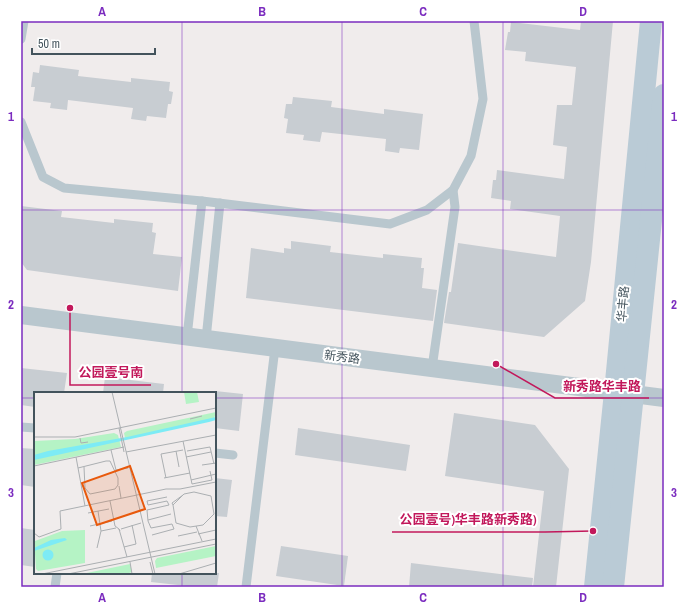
<svg xmlns="http://www.w3.org/2000/svg" width="685" height="608" viewBox="0 0 685 608" font-family="'Archivo Narrow','Noto Sans SC',sans-serif">
<style>
.building{fill:#c8cdd2}
.lines{fill:none;stroke-linecap:round;stroke-linejoin:round}
.lane{stroke:#b9c7ce;stroke-width:9}
.street{stroke:#b9c7ce;stroke-width:18}
.secondary{stroke:#bacbd6;stroke-width:22}
.grid{fill:none;stroke:#7b2cbf;stroke-width:1;stroke-opacity:0.55}
.labels{text-anchor:middle;stroke-width:4;stroke-linejoin:round;paint-order:stroke}
.street-label{font-size:12px;fill:#43535c;stroke:#fff}
.inset-road{fill:none;stroke:#abafb2;stroke-width:1}
.view{fill:#e8590c;fill-opacity:0.15;stroke:#e8590c;stroke-width:2}
.inset-edge{fill:none;stroke:#43535c;stroke-width:2}
.leader{fill:none;stroke:#c2185b;stroke-width:1.5}
.callout-dot{fill:#c2185b;stroke:#fff;stroke-width:1.5}
.callout-label{font-size:13px;text-anchor:middle;font-weight:bold;fill:#c2185b;stroke:#fff;stroke-width:4;stroke-linejoin:round;paint-order:stroke}
.neatline{fill:none;stroke:#7b2cbf;stroke-width:1.5}
.grid-label{font-size:13px;text-anchor:middle;font-weight:bold;fill:#7b2cbf}
</style>
<rect width="100%" height="100%" fill="#f0ecec"/>
<g class="building">
<path d="M581,21h32l-22,241 -6,39 -41,36 -100,-14 5,-31h2l7,-49 98,14 4,-41 -50,-7 1,-8 -20,-3 2,-18h3l1,-10 67,9 3,-32 -14,-2 4,-40h15l4,-38 -51,-6 1,-9 -21,-2 3,-18h2l1,-10 69,8z"/>
<path d="M40,65l39,5 -1,6 53,6v-4l39,4 -1,9 4,1 -2,12h-3l-2,14 -19,-2 -1,5 -15,-2 2,-11 -65,-8 -1,10 -17,-2 1,-5 -18,-2 2,-14h-4l2,-15 6,1z"/>
<path d="M293,97l39,4 -1,6 53,7v-5l39,5 -4,36 -19,-2 -1,5 -14,-2 1,-12 -64,-7 -2,10 -17,-2 1,-5 -18,-2 2,-14 -4,-1 2,-14h6z"/>
<path d="M21,206l41,5 -1,6 53,6v-4l39,4 -1,9 4,1 -3,21 29,3 -4,34 -151,-21 -6,-8z"/>
<path d="M291,241l40,5 -1,6 53,6v-4l39,4 -1,10h3l-2,20 15,2 -4,31 -187,-23 5,-50 33,5v-5l7,1z"/>
<path d="M21,368l46,5 -3,20h-29v14l-14,-2z"/>
<path d="M105,377l59,7 -1,9h-60z"/>
<path d="M215,391l28,3 -4,37 -24,-3z"/>
<path d="M454,413l81,12 34,44 -13,118h-23l11,-96 -99,-15z"/>
<path d="M298,428l112,17 -4,26 -111,-16z"/>
<path d="M21,448l14,1v38l-14,-2z"/>
<path d="M215,478l17,2 -5,37 -12,-1z"/>
<path d="M21,528l14,2v37l-14,-2z"/>
<path d="M281,546l67,10 -4,30 -68,-10z"/>
<path d="M411,563l122,15 -1,9h-123z"/>
<path d="M152,573h67l-2,14h-21l-45,-5z"/>
</g>
<g class="lines">
<g class="lane">
<path d="M21,39l3,-18"/>
<path d="M21,122l22,55 21,11 138,13 188,23 37,-14 26,-20 18,-34 12,-57 -9,-78"/>
<path d="M187,337l15,-136"/>
<path d="M206,339l14,-136"/>
<path d="M432,368l23,-161 -2,-17"/>
<path d="M21,427l14,1"/>
<path d="M215,453l18,2"/>
<path d="M55,587l2,-14"/>
<path d="M246,587l29,-239"/>
</g>
<path class="street" d="M21,315l643,83"/>
<g class="secondary">
<path d="M595,587l20,-195 36,-371"/>
<path d="M613,587l51,-492"/>
</g>
</g>
<path class="grid" d="M182,21v372M342,21v566M503,21v566M21,210h643M21,398h14M215,398h449M182,573v14"/>
<g class="labels">
<g class="street-label">
<text transform="translate(623 304) rotate(-85)" y="4">华丰路</text>
<text transform="translate(342 357) rotate(7)" y="4">新秀路</text>
</g>
</g>
<g transform="translate(34 392)">
<rect width="182" height="182" fill="#f0ecec"/>
<path d="M150,0h13l2,10 -13,2zM182,20l-2,7 -89,19 -1,-5 3,-2zM80,41l4,2 3,12 -87,18v-24l41,-2zM51,138v33l-47,8 -2,-2 -2,-30 1,2 27,-10zM182,154v10l-60,12 -1,-7 2,-3zM96,172l2,8 -6,2h-44z" fill="#b5f3c5"/>
<path d="M182,25v3l-7,2 -175,38v-5l14,-4 79,-14zM31,146l2,2 -33,11v-3l17,-8zM8.5 163a5.5 5.5 0 1 1 11 0a5.5 5.5 0 1 1-11 0Z" fill="#7debf5"/>
<path class="inset-road" d="M78,0l43,182M156,27l12,-3M85,36l5,24M0,45h41l141,-29M46,46l1,5 7,-1M149,49l9,43 20,-4 -2,-9M77,58l5,20 12,-2M142,59l3,16M153,59l23,-4 4,17M92,60l90,-17M42,65l9,49M152,65l25,-5M168,73l14,-2M0,74l90,-19M44,76l28,-7h4l8,17v7l-3,4 -25,5 -5,-6 -1,-21M130,86l26,-5M132,86l-5,-24 22,-4M157,88l25,-6M85,94l2,12M160,100l17,4 3,18 -11,11 -13,2 -14,-4 -3,-18 11,-11zM76,109l5,25 4,3M139,113l-1,-2 11,-8M54,121l21,-4M114,128l23,-6M56,134l22,-5M162,134l6,15M87,137l20,-6M67,139l15,-3M86,139l-1,-2 8,28M0,141l5,4 22,-8 -1,-18 106,-22h14l36,-7M164,142l18,-4M118,143l22,-6 -2,-5 -21,4 -3,-7 -1,-11 22,-5 -2,-4 -19,4 -1,-4 20,-4M144,144l19,-4M90,155l12,-3 -4,-19M63,156l4,-17 -3,-20M96,170l2,12M116,170l3,12M8,182l174,-35M34,182l148,-30M145,182l37,-11"/>
<path class="view" d="M96,74l15,43 -48,16 -15,-42z"/>
<rect width="182" height="182" class="inset-edge"/>
</g>
<path class="leader" d="M70 308L70 385H151M496 364L555 398H649M593 531L545 532H392"/>
<g class="callout-dot">
<circle cx="70" cy="308" r="4"/>
<circle cx="496" cy="364" r="4"/>
<circle cx="593" cy="531" r="4"/>
</g>
<g class="callout-label">
<text x="111" y="377">公园壹号南</text>
<text x="602" y="391">新秀路华丰路</text>
<text x="468" y="524">公园壹号)华丰路新秀路)</text>
</g>
<rect width="685" height="608" fill="none" stroke="#ffffff" stroke-width="44"/>
<path d="M32 48v6h123v-6" fill="none" stroke="#43535c" stroke-width="2"/>
<text x="38" y="48" font-size="12" fill="#43535c" stroke="#ffffff" stroke-width="3" paint-order="stroke">50 m</text>
<rect x="22" y="22" width="641" height="564" class="neatline"/>
<g class="grid-label">
<text x="102" y="16">A</text>
<text x="262" y="16">B</text>
<text x="423" y="16">C</text>
<text x="583" y="16">D</text>
<text x="11" y="121">1</text>
<text x="674" y="121">1</text>
<text x="11" y="309">2</text>
<text x="674" y="309">2</text>
<text x="11" y="497">3</text>
<text x="674" y="497">3</text>
<text x="102" y="602">A</text>
<text x="262" y="602">B</text>
<text x="423" y="602">C</text>
<text x="583" y="602">D</text>
</g>
</svg>
